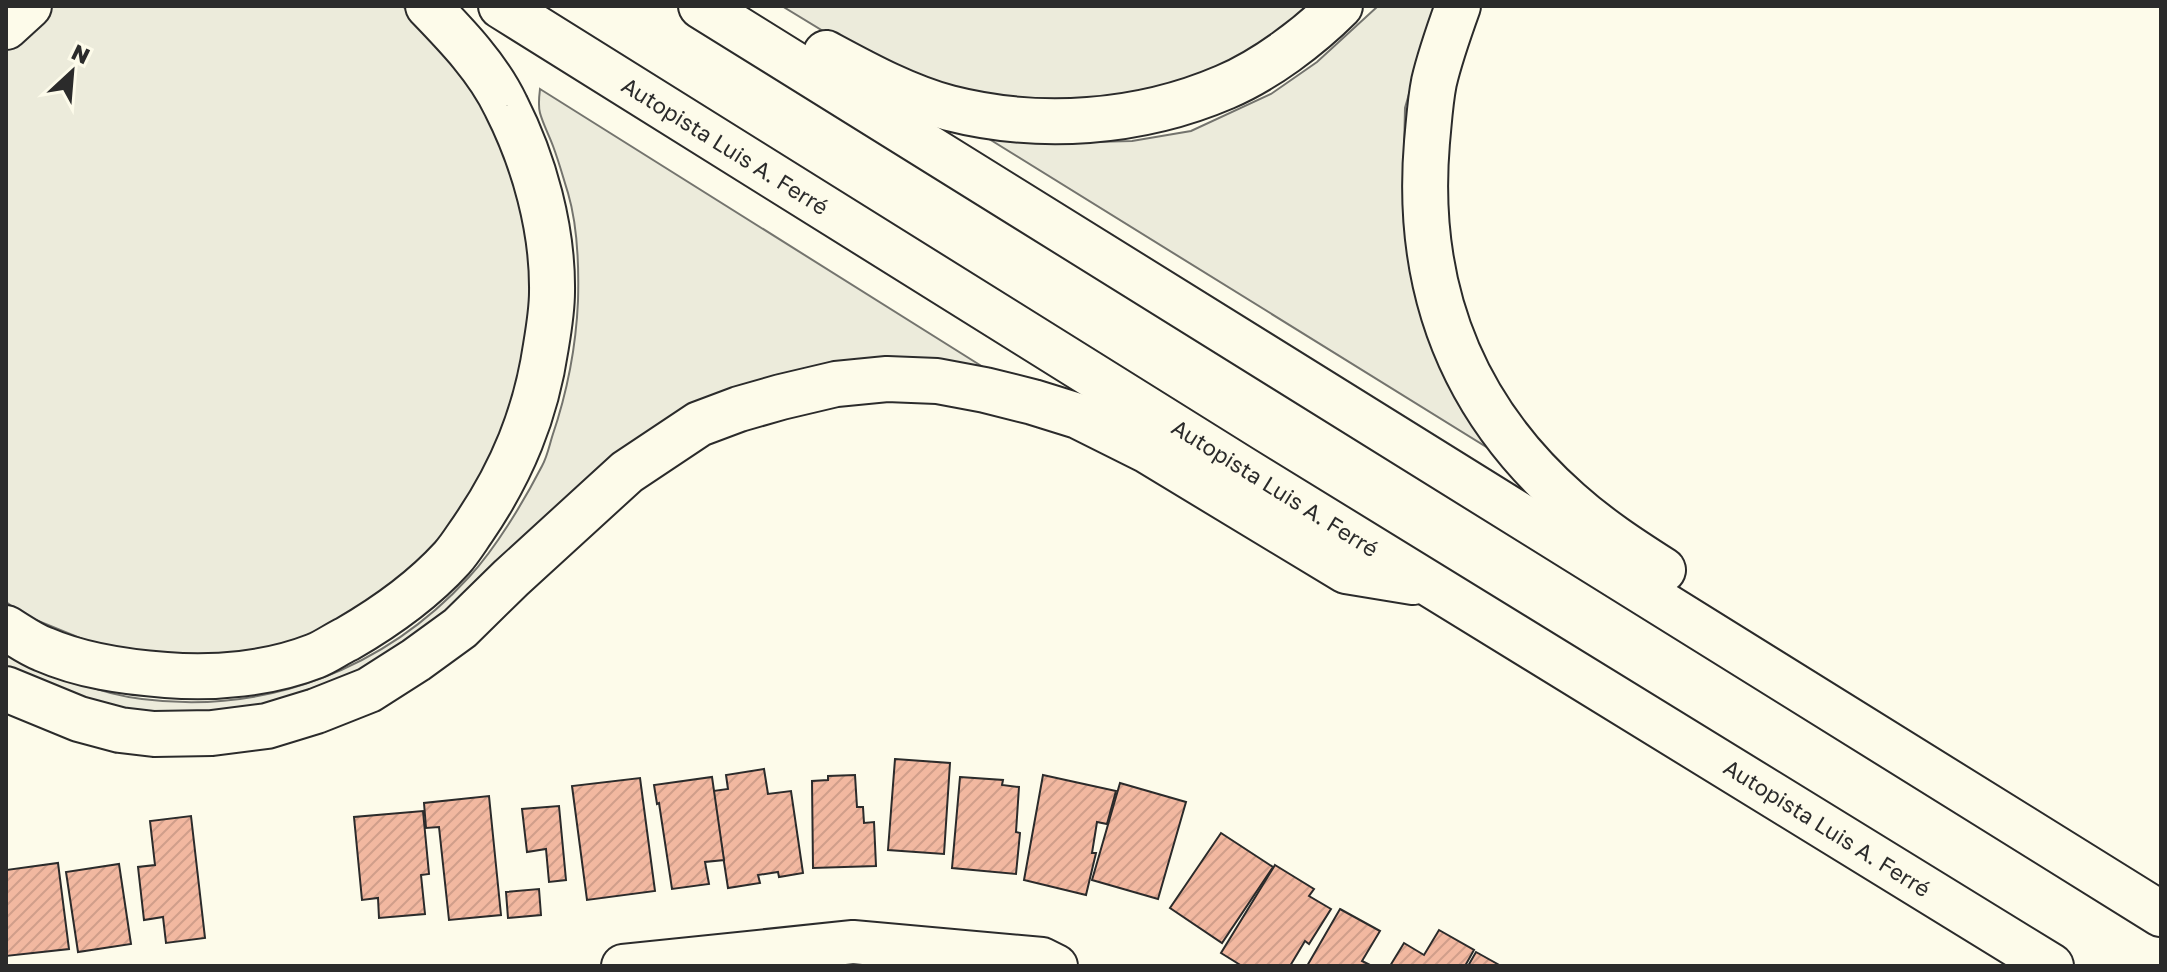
<svg xmlns="http://www.w3.org/2000/svg" width="2167" height="972" viewBox="0 0 2167 972" font-family="'Golos Text',sans-serif">
<style>
.green{fill:#ecebdb;stroke:#74746e;stroke-width:2}
.building{fill:url(#building-hatch);stroke:#2b2b2b;stroke-width:2}
.lines{fill:none;stroke-linecap:round;stroke-linejoin:round}
.minor-casing{stroke:#2b2b2b;stroke-width:46}
.highway-casing{stroke:#2b2b2b;stroke-width:48}
.minor{stroke:#fdfbea;stroke-width:42}
.highway{stroke:#fdfbea;stroke-width:44}
.labels{text-anchor:middle;stroke-width:6;stroke-linejoin:round;paint-order:stroke}
.street-label{font-size:22px;fill:#2b2b2b;stroke:#fdfbea}
</style>
<defs>
<pattern id="building-hatch" width="6" height="6" patternUnits="userSpaceOnUse" patternTransform="scale(2)"><rect width="6" height="6" fill="#f2b8a0"/><path d="M-1 1l2-2M0 6l6-6M5 7l2-2" fill="none" stroke="#d09e8a"/></pattern>
</defs>
<rect width="100%" height="100%" fill="#fdfbea"/>
<g class="green">
<path d="M49,6h353l16,12 48,61 25,43 19,38 21,92v82l-27,105 -51,88 -52,50 -50,37 -32,19 -70,23 -77,2 -70,-11 -76,-31 -20,-14v-558z"/>
<path d="M782,6h530l-39,32 -52,28 -50,22 -59,12 -120,2 -131,-48z"/>
<path d="M1378,6h60l-11,25 -22,77 -2,89 13,90 85,169 -520,-322 71,9 80,-2 59,-10 80,-37 46,-32z"/>
<path d="M540,89l451,283 -201,4 -323,228 -112,75 -113,35h-108l-128,-42v-21c45,21 86,42 136,48 124,16 243,-30 327,-122 27,-29 55,-76 73,-111 5,-9 7,-19 10,-29 15,-44 24,-90 26,-136 1,-35 0,-74 -10,-108 -5,-16 -9,-31 -15,-47 -4,-11 -10,-22 -13,-33 -2,-7 -1,-16 0,-24z"/>
</g>
<g class="building">
<path d="M895,759l55,4 -6,91 -56,-4z"/>
<path d="M764,769l4,25 23,-3 12,82 -24,4 -1,-5 -20,3 2,8 -32,5 -15,-97 15,-2 -2,-14z"/>
<path d="M855,775l2,32h6l1,16 10,-1 2,44 -63,2 -1,-87 16,-1v-4z"/>
<path d="M1043,775l73,16 -9,33 -10,-2 -5,31h4l-10,42 -62,-15z"/>
<path d="M712,777l12,83 -19,2 4,22 -37,5 -13,-86 -2,1 -3,-19z"/>
<path d="M960,777l43,3 -1,5 17,2 -3,45 4,1 -4,41 -64,-6z"/>
<path d="M640,778l15,113 -68,9 -15,-114z"/>
<path d="M1120,783l66,19 -28,97 -66,-19z"/>
<path d="M489,796l12,119 -52,5 -10,-93 -13,1 -2,-25z"/>
<path d="M559,806l7,74 -17,2 -3,-33 -19,3 -5,-43z"/>
<path d="M423,811l6,63 -8,1 4,39 -46,4 -1,-20 -16,2 -8,-83z"/>
<path d="M191,816l14,122 -39,5 -3,-26 -19,3 -6,-53 17,-2 -5,-44z"/>
<path d="M1221,833l52,34 -51,76 -52,-35z"/>
<path d="M58,863l11,86 -63,7v-86z"/>
<path d="M119,864l12,80 -53,8 -12,-80z"/>
<path d="M1275,865l39,24 -5,7 22,13 -22,35 -4,-3 -15,25h-48l-21,-13z"/>
<path d="M539,889l2,26 -33,3 -2,-26z"/>
<path d="M1340,909l40,22 -18,30 10,5h-65z"/>
<path d="M1439,930l35,20 -9,16h-75l14,-23 20,12z"/>
<path d="M1476,952l25,14h-33z"/>
</g>
<g class="lines">
<defs>
<path id="minor" d="M623,966l230,-24 189,17 14,7"/>
<g id="highway">
<path d="M501,6l740,462 810,498"/>
<path d="M701,6l1460,908"/>
<path d="M1458,6c-9,25 -18,50 -24,76 -4,20 -5,40 -7,60 -12,143 33,264 142,360 29,26 61,47 94,68"/>
<path d="M6,27l23,-21"/>
<path d="M826,53c39,21 79,43 123,55 90,23 190,16 276,-21 40,-17 84,-50 115,-81"/>
<path d="M6,628c12,7 24,16 37,21 39,17 81,23 123,26 49,4 103,-1 149,-19 11,-4 21,-12 32,-17 38,-22 75,-48 105,-81 8,-9 14,-19 21,-29 39,-57 63,-115 73,-183 3,-18 6,-36 6,-54 1,-63 -18,-131 -46,-186 -18,-38 -49,-70 -78,-100"/>
<path d="M6,689l73,30 41,11 34,4 58,-1 55,-7 49,-15 53,-21 47,-30 44,-32 51,-50 116,-106 72,-48 40,-15 42,-12 55,-13 51,-5 50,2 48,9 48,12 45,14 68,34 200,121 67,11"/>
</g>
</defs>
<use href="#minor" class="minor-casing"/>
<use href="#highway" class="highway-casing"/>
<use href="#minor" class="minor"/>
<use href="#highway" class="highway"/>
</g>
<g class="labels">
<g class="street-label">
<text transform="translate(725 146) rotate(32)" y="8">Autopista Luis A. Ferré</text>
<text transform="translate(1275 488) rotate(32)" y="8">Autopista Luis A. Ferré</text>
<text transform="translate(1827 828) rotate(32)" y="8">Autopista Luis A. Ferré</text>
</g>
</g>
<rect width="2167" height="972" fill="none" stroke="#2b2b2b" stroke-width="16"/>
<g transform="translate(72 72) rotate(26)" stroke="#fdfbea" stroke-width="6" paint-order="stroke">
<path d="M0-6L14 30L0 20L-14 30Z" fill="#2b2b2b"/>
<text y="-12" font-size="22" font-weight="bold" text-anchor="middle" fill="#2b2b2b">N</text>
</g>
</svg>
